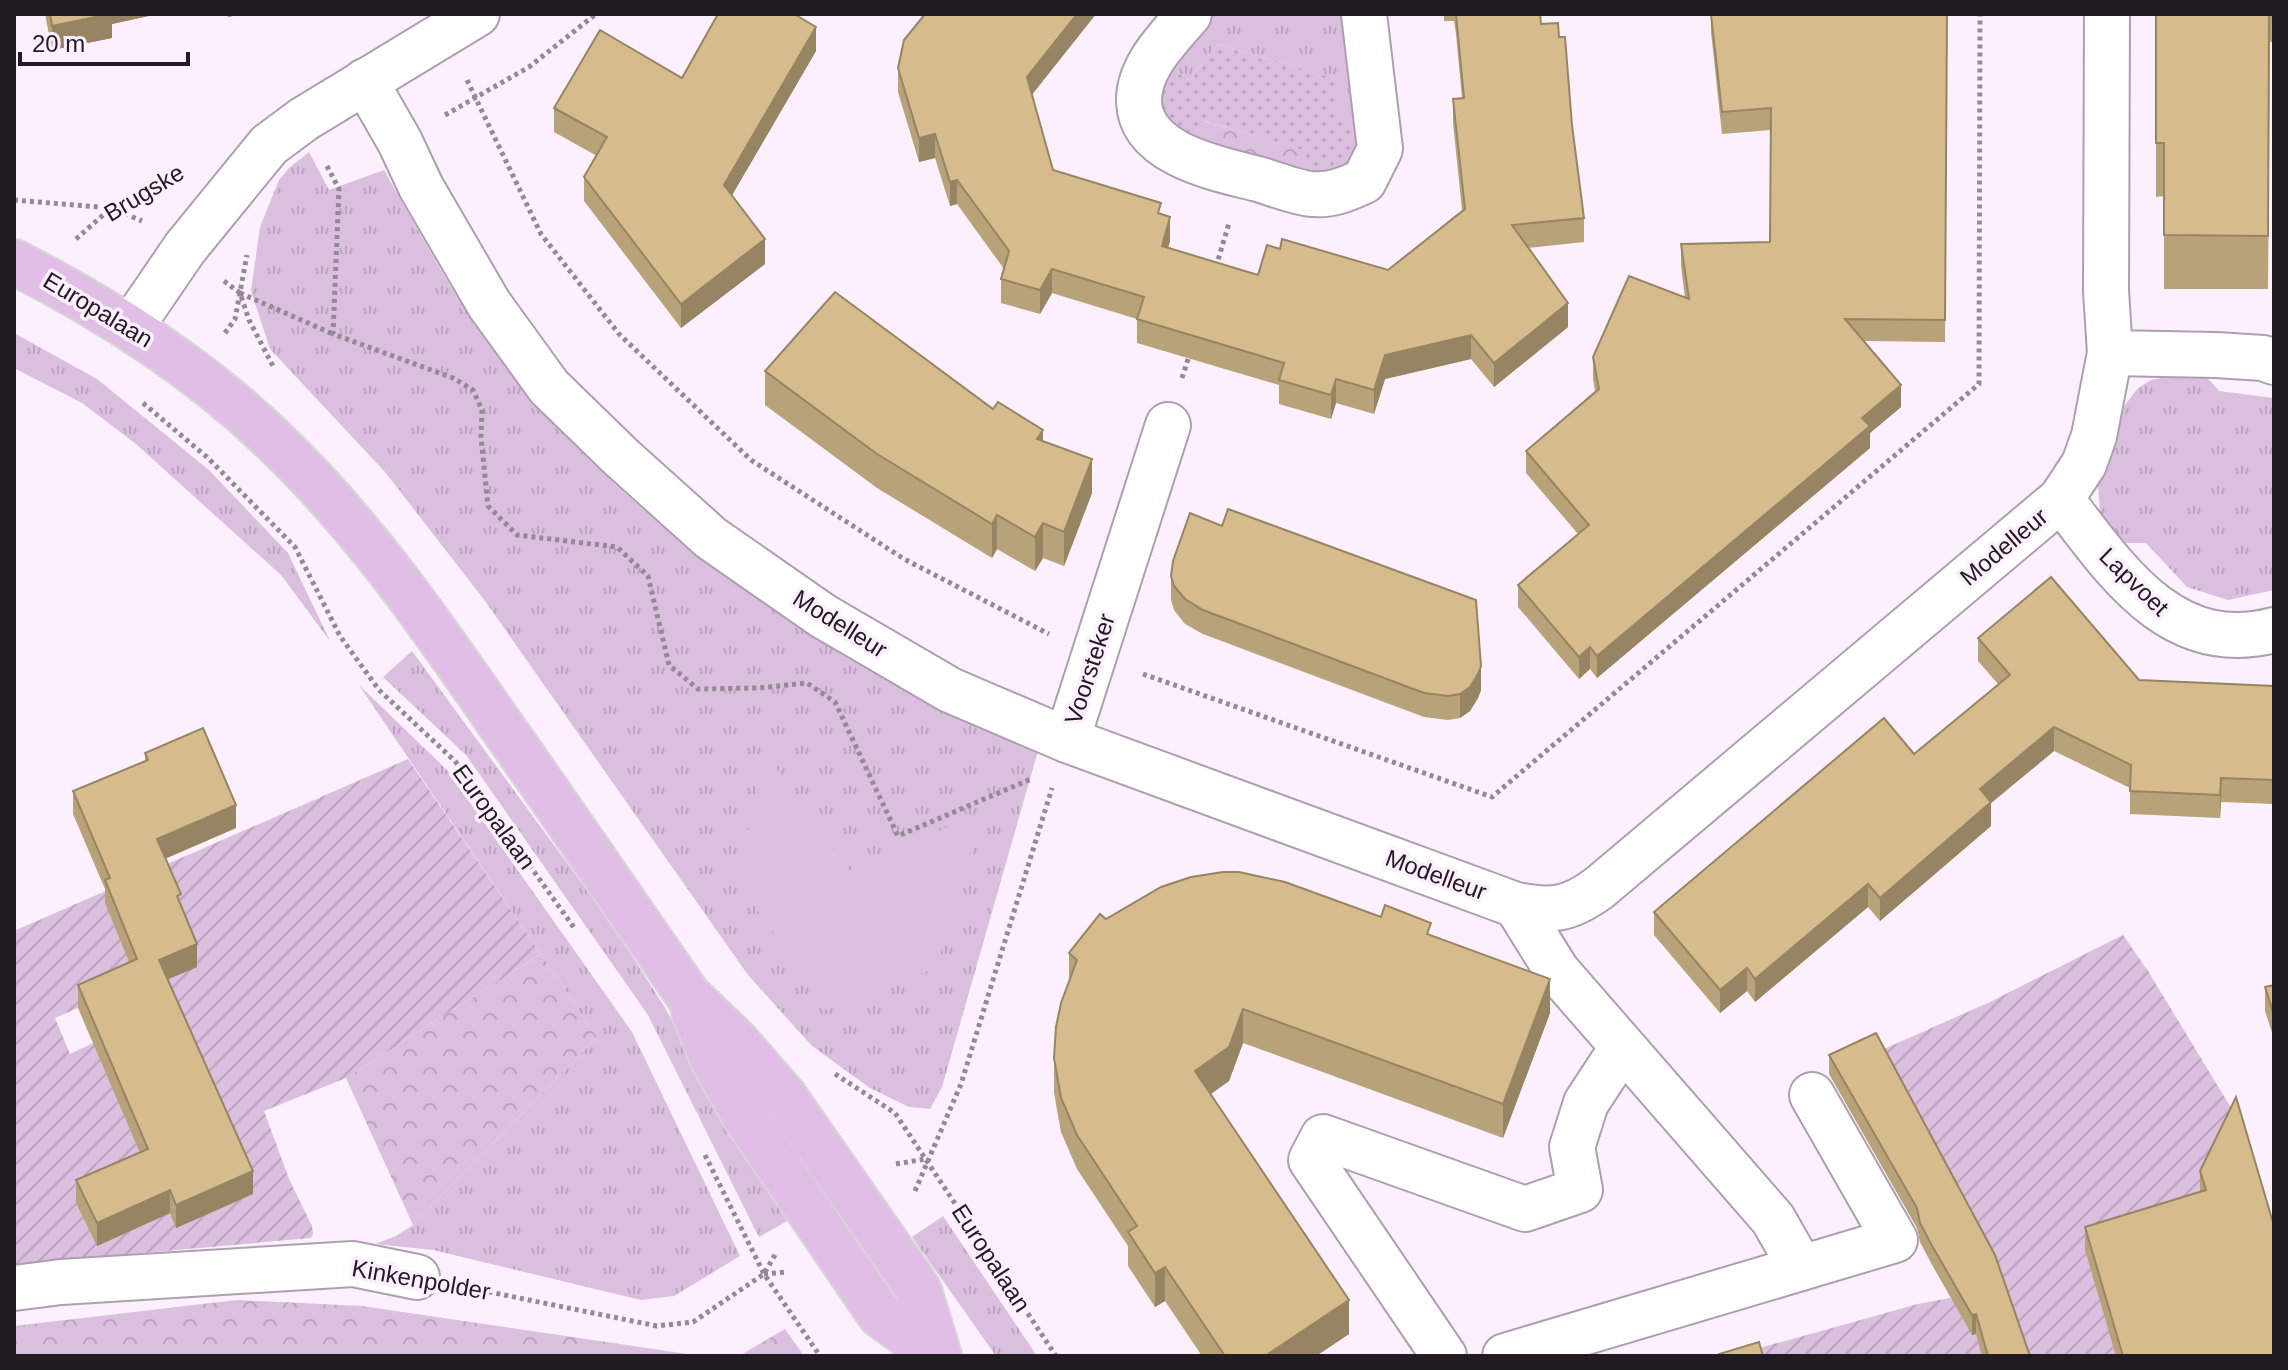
<svg xmlns="http://www.w3.org/2000/svg" width="2288" height="1370" viewBox="0 0 2288 1370" font-family="Helvetica,sans-serif">
<style>
.grass{fill:url(#grass-tufts)}
.forest{fill:url(#forest-crowns)}
.park{fill:url(#park-dots)}
.garden{fill:url(#garden-furrows);fill-rule:evenodd}
.pitch{fill:#dbbfdf}
.lines{fill:none;stroke-linecap:round;stroke-linejoin:round}
.minor-casing{stroke:#ae9fb0;stroke-width:48}
.major-casing{stroke:#d7d6d7;stroke-width:48}
.path{stroke:#938a94;stroke-width:5;stroke-dasharray:4 4;stroke-linecap:butt}
.minor{stroke:#fff;stroke-width:44}
.major{stroke:#e0bee5;stroke-width:44}
.wall{fill:#b8a279}
.shaded-wall{fill:#968463}
.building{fill:#d6bc8d;stroke:#968463;stroke-width:2}
.labels{text-anchor:middle;stroke-width:7;stroke-linejoin:round;paint-order:stroke}
.street-label{font-size:24px;fill:#221c22;stroke:#fcf0fe}
</style>
<defs>
<pattern id="grass-tufts" width="24" height="20" patternUnits="userSpaceOnUse" patternTransform="scale(2)"><rect width="24" height="20" fill="#dbbfdf"/><path d="M3 7l-1-3M5 7V3M7 7l1-3M15 17l-1-3M17 17v-4M19 17l1-3" fill="none" stroke="#bca4bf"/></pattern>
<pattern id="forest-crowns" width="20" height="18" patternUnits="userSpaceOnUse" patternTransform="scale(2)"><rect width="20" height="18" fill="#dbbfdf"/><path d="M2 6a3 3 0 1 1 6 0M12 15a3 3 0 1 1 6 0" fill="none" stroke="#bca4bf"/></pattern>
<pattern id="park-dots" width="8" height="8" patternUnits="userSpaceOnUse" patternTransform="scale(2)"><rect width="8" height="8" fill="#dbbfdf"/><path d="M2 2h.1M6 6h.1" fill="none" stroke="#bca4bf" stroke-width="1.8" stroke-linecap="round"/></pattern>
<pattern id="garden-furrows" width="10" height="10" patternUnits="userSpaceOnUse" patternTransform="scale(2)"><rect width="10" height="10" fill="#dbbfdf"/><path d="M-1 1l2-2M0 10L10 0M9 11l2-2" fill="none" stroke="#bca4bf"/></pattern>
</defs>
<rect width="100%" height="100%" fill="#fcf0fe"/>
<g class="grass">
<path d="M1209,14h145l10,105 -25,2 -5,-42 -116,-35 -29,36 -20,-14z"/>
<path d="M309,152l20,38 55,-20c42,73 81,150 136,214 87,105 202,197 319,266 64,38 133,68 199,101l-96,336 -12,22 -21,-2 -39,-19 -58,-42 -64,-71 -263,-374 -100,-129 -115,-123 -19,-58 9,-64 19,-47 10,-12z"/>
<path d="M14,333l83,46 112,91 79,83 42,88 -49,-66 -145,-131 -54,-41 -68,-35z"/>
<path d="M2206,376l13,15 55,7v192l-46,10 -41,-13 -41,-44h-25l-21,-29 -2,-30 27,-79 13,-17 13,-8 14,-3z"/>
<path d="M412,651l196,268 56,87 65,120 60,94 -30,17 -111,-222 -182,-260 -83,-78z"/>
<path d="M359,685l88,85 185,262 108,224 -66,40 -33,4 -208,-50 -58,-6 21,-8 17,-11 184,-188z"/>
<path d="M943,1216l94,140h-41l-84,-119z"/>
</g>
<g class="forest">
<path d="M1204,121l103,30 -7,25 -104,-31z"/>
<path d="M541,954l56,83 -184,188 -67,-147z"/>
<path d="M237,1300l125,6 339,50h-687v-30z"/>
<path d="M785,1329l19,27h-65z"/>
</g>
<path class="park" d="M1218,44l117,35 4,41 25,-1c-11,47 -13,56 -64,57l6,-25 -101,-30 -9,24c-22,-10 -43,-36 -36,-62 1,-6 6,-12 9,-17l20,14z"/>
<g class="garden">
<path d="M408,759l133,195 -195,124 -82,33 25,68 23,47 1,8 -2,4 -214,19 -83,12v-338zM105,996l-12,47 -23,11 -15,-36z"/>
<path d="M2123,935l25,36 85,140 41,245h-543l187,-52 84,-16 -127,-235 115,-51z"/>
</g>
<path class="pitch" d="M767,755l81,116 135,-60 -47,157 -110,42 -90,-132z"/>
<g class="lines">
<defs>
<g id="minor">
<path d="M1189,14c-21,25 -51,53 -50,88 2,53 80,67 119,77 17,5 36,13 53,15 20,2 36,-5 53,-13l16,-32 -16,-135"/>
<path d="M365,81l35,61 21,45 68,117 60,83 72,70 90,81 112,78 127,74 117,50 449,165c36,7 53,5 83,-17l462,-389 23,-35 10,-28 16,-83 -4,-62 1,-277"/>
<path d="M131,327l54,-79 84,-103 35,-26 173,-105"/>
<path d="M2110,353l106,2 47,3 11,4"/>
<path d="M2061,499c55,71 110,158 213,131"/>
<path d="M1067,740l101,-315"/>
<path d="M1801,1268l94,-28 -83,-145"/>
<path d="M14,1288l47,-6 292,-18 64,13"/>
<path d="M1444,1356l-133,-196 12,-23 202,72 55,-19 -8,-43 14,-44 36,-55"/>
<path d="M1505,1356l296,-88 -28,-49 -216,-248 -41,-66"/>
</g>
<g id="major">
<path d="M14,262c92,47 179,102 254,173 90,84 160,185 230,286 64,91 127,183 190,274l48,46 48,55 126,181 9,14 20,65"/>
<path d="M694,1012l18,46 35,62 133,195 56,41"/>
</g>
</defs>
<use href="#minor" class="minor-casing"/>
<use href="#major" class="major-casing"/>
<g class="path">
<path d="M467,80l74,154 78,100 132,126 153,99 145,75"/>
<path d="M445,115l84,-48 67,-53"/>
<path d="M327,166l12,23 -6,145 120,44 20,12 9,20 -1,27 7,69 29,29 100,12 31,29 21,89 29,24 60,-1 49,-5 28,19 63,134 133,-57"/>
<path d="M14,200l97,8 31,13"/>
<path d="M76,239l35,-31 66,-35"/>
<path d="M1216,267l13,-44"/>
<path d="M224,281l16,12 9,27 25,48"/>
<path d="M240,293l93,41"/>
<path d="M225,333l10,-14 12,-64"/>
<path d="M1182,378l8,-25"/>
<path d="M143,403l65,55 87,89 45,89 39,54 76,71 120,168"/>
<path d="M1143,674l349,123 487,-413 1,-370"/>
<path d="M835,1074l60,39 161,243"/>
<path d="M705,1155l59,119 56,82"/>
<path d="M896,1164l29,-5"/>
<path d="M915,1191l46,-107 91,-296"/>
<path d="M764,1274l23,-2"/>
<path d="M465,1287l192,39 36,-4 71,-48 12,-21"/>
</g>
<use href="#minor" class="minor"/>
<use href="#major" class="major"/>
</g>
<g class="wall">
<path d="M45,14h113l-46,10v14l-60,12z"/>
<path d="M1096,14l-64,80 21,76 108,44 9,27 -2,6 90,28 22,-26 108,21 74,-60 -9,-87v-24l9,-1 -6,-64 -2,-13h-10v-7h96l1,10 18,13 25,181v24l-56,6 40,79 -74,60 -23,-28 -86,20 -11,35 -38,-11 -5,16 -52,-15v-19l-142,-42v-24l-85,-26 -12,21 -39,-11v-24l3,-10 -47,-65 -7,2 -15,-48 -16,4 -21,-70v-24z"/>
<path d="M1711,14h236l-2,328 -81,-1 37,66 -31,26v15l-273,230 -7,-9 -11,10 -61,-72v-22l60,-51 -52,-61v-22l69,-60 -2,-12v-22l92,-59 -4,-32v-22l89,-2 1,-112 -49,4 -11,-102z"/>
<path d="M2156,14h118v28h-4l-2,247h-104v-93l-8,1z"/>
<path d="M816,51l-84,144 33,69 -84,64 -97,-127v-24l13,-21 -43,-24v-24l128,-30z"/>
<path d="M765,371l228,38 50,32 49,52 -28,73 -21,-8 -8,13 -38,-22 -5,9 -115,-70 -112,-83z"/>
<path d="M1171,576l310,114 -3,8 -8,13 -10,7 -12,2 -24,-3 -221,-83 -18,-10 -11,-14 -3,-10z"/>
<path d="M1978,638l161,42 135,6v118l-53,-2 -1,16 -90,-4v-26l-76,-37 -63,52v23l-111,95 -12,-14 -113,95 -8,-11 -27,22 -66,-78v-23l260,-158 84,-70 -20,-23z"/>
<path d="M145,753l91,75 -71,31 16,46 16,62 -29,12 85,215 -77,34 -6,-15 -73,33 -21,-43v-23l64,-27 -62,-145v-23l51,-23 -24,-59v-14l-32,-75v-23l72,-29z"/>
<path d="M1106,919l325,17 119,77 -47,125 -260,-95 -14,38 -18,13 138,240 -33,22h-114l-37,-55 -10,6 -27,-41v-20l-51,-77 -16,-37 -3,-16 -4,-24v-34l15,-78v-27z"/>
<path d="M2274,985v54l-9,-28v-24z"/>
<path d="M1829,1055l201,301h-48l-6,-22 -4,1 -41,-72 -11,-21 -3,-14 -88,-154z"/>
<path d="M2200,1171l74,185h-158l-31,-106v-23l115,-35z"/>
</g>
<g class="shaded-wall">
<path d="M109,14h49l-46,10v14l-60,12v-24z"/>
<path d="M228,14h16l-16,3z"/>
<path d="M1077,14h19l-69,87v-24z"/>
<path d="M816,27v24l-92,158v-24z"/>
<path d="M935,134v24l-16,4v-24z"/>
<path d="M957,180v24l-7,2v-24z"/>
<path d="M1170,217v24l-8,29v-24z"/>
<path d="M765,239v25l-84,64v-24z"/>
<path d="M1052,269v24l-12,21v-24z"/>
<path d="M1568,303v24l-74,60v-24z"/>
<path d="M1471,335v24l-86,20 -11,35v-24l11,-35z"/>
<path d="M1336,379v24l-5,16v-24z"/>
<path d="M1901,385v22l-31,26v15l-273,230v-22l265,-238z"/>
<path d="M1043,430v34l-6,-25z"/>
<path d="M1092,459v34l-28,73v-34z"/>
<path d="M997,515v34l-5,9v-34z"/>
<path d="M1043,523v35l-8,13v-34z"/>
<path d="M1590,647v22l-11,10v-22z"/>
<path d="M1481,666v24l-3,8 -8,13 -10,7v-24z"/>
<path d="M2054,727v24l-63,52v23l-111,95v-23l100,-109z"/>
<path d="M2221,778v24l-1,16v-23z"/>
<path d="M236,805v23l-79,34v-23z"/>
<path d="M1868,884v23l-113,95v-23z"/>
<path d="M197,944v23l-38,16v-23z"/>
<path d="M1747,968v23l-27,22v-23z"/>
<path d="M1550,979v34l-47,125v-34z"/>
<path d="M1243,1009v34l-14,38 -34,24v-34z"/>
<path d="M253,1171v23l-77,34v-23z"/>
<path d="M170,1190v23l-73,33v-23z"/>
<path d="M1165,1267v34l-10,6v-34z"/>
<path d="M1349,1300v34l-33,22h-51z"/>
<path d="M1976,1314v20l-4,1v-20z"/>
</g>
<g class="building">
<path d="M50,14h60l-58,12z"/>
<path d="M718,14h76l22,13 -92,158 41,54 -84,65 -97,-127 23,-40 -53,-29 46,-78 82,48z"/>
<path d="M925,14h152l-50,63 26,93 108,33 -3,10 12,4 -8,29 96,29 9,-30 13,4 2,-10 106,31 77,-61 -12,-110 11,-1 -8,-84h84l1,10 17,-1 1,14h6l7,88 12,93 -72,7 56,78 -74,60 -23,-28 -86,20 -11,35 -38,-11 -5,16 -52,-15 5,-17 -147,-44 7,-22 -92,-28 -12,21 -39,-11 8,-28 -52,-71 -7,2 -15,-48 -16,4 -21,-70 6,-28z"/>
<path d="M1711,14h236l-2,306 -100,-1 56,66 -39,33 8,8 -273,230 -7,-9 -11,10 -61,-72 71,-60 -63,-74 73,-62 -6,-32 36,-81 60,23 -8,-55 89,-2 1,-134 -49,4z"/>
<path d="M2156,14h113l-1,222 -104,-1v-92h-8z"/>
<path d="M835,292l158,117 5,-7 45,28 -6,9 55,20 -28,73 -21,-9 -8,14 -38,-22 -5,9 -115,-70 -112,-83z"/>
<path d="M1228,509l248,91 5,66 -3,8 -8,13 -10,7 -12,2 -24,-3 -221,-83 -18,-11 -11,-13 -3,-10 2,-15 17,-48 32,13z"/>
<path d="M2051,577l88,103 135,6v94l-53,-2 -1,17 -90,-4 1,-26 -77,-38 -74,62 11,13 -111,96 -12,-14 -113,95 -8,-11 -27,22 -66,-78 230,-194 30,36 96,-79 -32,-37z"/>
<path d="M203,728l33,77 -79,34 24,55 -4,2 20,48 -38,16 94,211 -77,34 -6,-15 -73,33 -21,-43 72,-31 -70,-164 59,-26 -32,-79 5,-2 -37,-87 75,-31 -3,-7z"/>
<path d="M1223,872h16l46,10 96,35 4,-12 46,18 -4,11 123,45 -47,125 -260,-95 -14,38 -34,24 154,229 -84,56h-40l-60,-89 -10,6 -27,-41 9,-6 -60,-91 -16,-37 -7,-40 2,-31 5,-24 16,-43 -8,-7 31,-39 6,5 55,-32 30,-10z"/>
<path d="M2274,985v30l-9,-28z"/>
<path d="M1876,1033l119,222 35,101h-42l-12,-42 -4,1 -41,-71 -11,-21 -3,-15 -88,-153z"/>
<path d="M2236,1097l38,129v130h-151l-38,-129 121,-37 -6,-19z"/>
<path d="M1759,1342l4,14h-43l-1,-2z"/>
</g>
<g class="labels">
<g class="street-label">
<text transform="translate(144 193) rotate(-31)" y="8">Brugske</text>
<text transform="translate(98 310) rotate(31)" y="8">Europalaan</text>
<text transform="translate(2004 547) rotate(-40)" y="8">Modelleur</text>
<text transform="translate(2134 582) rotate(44)" y="8">Lapvoet</text>
<text transform="translate(840 624) rotate(32)" y="8">Modelleur</text>
<text transform="translate(1090 669) rotate(-72)" y="8">Voorsteker</text>
<text transform="translate(494 817) rotate(54)" y="8">Europalaan</text>
<text transform="translate(1436 875) rotate(20)" y="8">Modelleur</text>
<text transform="translate(991 1258) rotate(57)" y="8">Europalaan</text>
<text transform="translate(421 1280) rotate(10)" y="8">Kinkenpolder</text>
</g>
</g>
<rect width="2288" height="1370" fill="none" stroke="#221c22" stroke-width="32"/>
<path d="M20 52v12h168v-12" fill="none" stroke="#221c22" stroke-width="4"/>
<text x="32" y="52" font-size="24" fill="#221c22" stroke="#fcf0fe" stroke-width="6" paint-order="stroke">20 m</text>
</svg>
